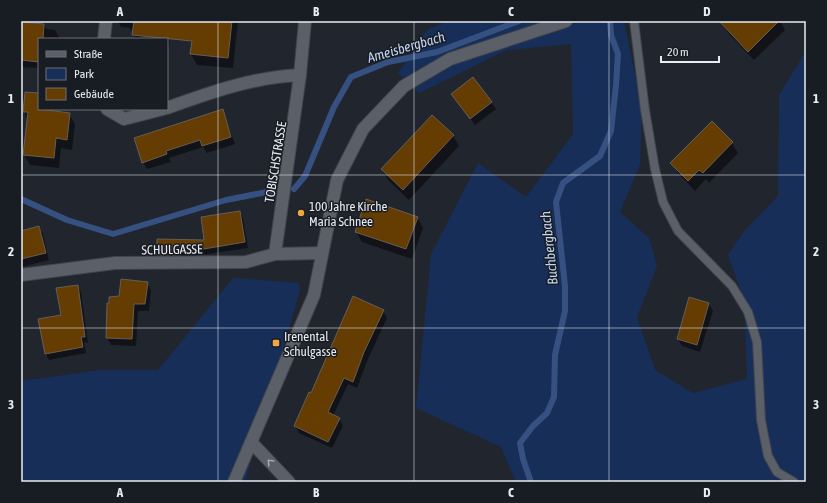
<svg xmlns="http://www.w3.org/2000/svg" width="827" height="503" viewBox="0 0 827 503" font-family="'Asap Condensed',sans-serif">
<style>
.green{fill:#172e59}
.shadow{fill:#0007}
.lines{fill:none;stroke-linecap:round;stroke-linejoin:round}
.stream{stroke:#365181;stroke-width:6}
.building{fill:#653d02;stroke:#655e56}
.lane-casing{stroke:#40434a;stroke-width:10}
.street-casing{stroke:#40434a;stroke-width:14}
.secondary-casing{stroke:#40434a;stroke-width:14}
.lane{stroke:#5a5f68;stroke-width:8}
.street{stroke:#5a5f68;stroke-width:12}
.secondary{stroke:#5a5f68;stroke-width:12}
.oneway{stroke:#a2a6ad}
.grid{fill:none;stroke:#e9ecf2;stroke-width:1;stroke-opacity:0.55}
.poi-dot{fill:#f3a443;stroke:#181c23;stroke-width:1.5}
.labels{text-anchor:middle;stroke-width:3;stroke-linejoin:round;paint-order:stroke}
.street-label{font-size:13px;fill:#e9ecf2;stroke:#181c23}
.poi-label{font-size:13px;fill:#e9ecf2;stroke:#181c23;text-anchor:start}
.water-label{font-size:14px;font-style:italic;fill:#c2d4f2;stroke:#181c23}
.neatline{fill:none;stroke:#e9ecf2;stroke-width:1.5}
.grid-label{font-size:13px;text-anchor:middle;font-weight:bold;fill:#e9ecf2}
</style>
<rect width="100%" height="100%" fill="#21252d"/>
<g class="green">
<path d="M448,21h176l18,87 -2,57 -20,47 29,26 8,28 -20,51 18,53 38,23 54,-14 -3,-79 -16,-45 16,-24 34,-35 1,-101 27,-44v431h-290l-15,-35 -85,-39 15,-154 47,-91 48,34 47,-63 -2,-90 -64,6 -88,43 -21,-20 28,-42z"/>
<path d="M233,278l66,5 1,7 -55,192h-224v-101l80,-11h57z"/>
</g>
<g class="shadow">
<path d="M21,21h15v3l7,1 3,4 9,1 4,7v2h-20v29l-18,-1z"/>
<path d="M118,21h53l-2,26h-2v-8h-31l-6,-11 -9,-1z"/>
<path d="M195,21h43l-5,47 -36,-3 -6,-11z"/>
<path d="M725,21h58l-2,2 4,7 -31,30 -26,-27 -6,-9z"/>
<path d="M473,78l23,31 -21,16 -22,-30z"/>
<path d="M39,94v15h17l-1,4 14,1 6,10 -3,26 -11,-2 -2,20 -29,-3 -6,-10 4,-35 -4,-9z"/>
<path d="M222,110l13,34 -28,9 -4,-6 -34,11 2,4 -24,7 -4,-7z"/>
<path d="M432,116l21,20 6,10 -50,54 -21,-20 -6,-10z"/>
<path d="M712,123l20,20 6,10 -29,30 -3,-4 -11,12 -17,-18 -6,-10z"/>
<path d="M239,212l4,6 5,30 -86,13 -4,-6 48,-14z"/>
<path d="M417,217l6,11 -11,31 -50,-17 -6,-10z"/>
<path d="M39,227l4,7 6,26 -28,7v-35z"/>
<path d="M147,283l4,7 -2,21h-11l-2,35 -25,-1 -4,-7 13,-41z"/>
<path d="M77,286l4,6 7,51 -4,-1 2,11 -37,7 -3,-6 16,-38z"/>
<path d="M690,298l19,6 4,7 -13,41 -18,-6 -4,-7z"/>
<path d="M383,311l4,7 -19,41 -11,29 -9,-4 -15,32 6,3 4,7 -11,22 -33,-15 -4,-7 17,-32z"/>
</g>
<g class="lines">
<g class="stream">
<path d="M294,189l11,-13 29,-69 17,-30 37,-15 49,-10 82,-31"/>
<path d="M21,199l46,21 46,14 113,-34 46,-9"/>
<path d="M531,482l-8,-23 -3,-16 13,-17 14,-13 7,-16 1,-42 10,-44v-25l-9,-84 7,-19 37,-27 11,-25 5,-46 2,-31 -7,-19 -1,-14"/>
</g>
</g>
<g class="building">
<path d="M134,21h98l-4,37 -38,-4 2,-13 -60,-6z"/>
<path d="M719,21h60l-31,31z"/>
<path d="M21,22l23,2 -1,15h-4v23l-18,-2z"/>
<path d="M473,77l19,25 -22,17 -19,-25z"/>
<path d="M25,92l14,1v16l31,4 -3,27 -11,-2 -2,20 -31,-3 5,-43h-5z"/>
<path d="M223,109l8,28 -29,9 -2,-6 -34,11 1,3 -25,9 -8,-25z"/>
<path d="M432,115l22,20 -51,55 -22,-21z"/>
<path d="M712,121l21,21 -30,31 -4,-3 -11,11 -18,-18z"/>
<path d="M366,199l52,18 -12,32 -51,-17z"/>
<path d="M240,211l5,31 -65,11v2h-23v-16l47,1 -3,-23z"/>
<path d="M39,226l7,27 -25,6v-28z"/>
<path d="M121,279l27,3 -3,22h-11l-2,35 -26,-1 1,-35h2v-6l10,-1z"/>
<path d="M78,285l7,52h-4l2,10 -38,7 -7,-35 23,-4 -5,-27z"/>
<path d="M353,296l31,14 -20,42 -11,30 -9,-4 -16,34 12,6 -12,24 -34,-16 15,-34 2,1z"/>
<path d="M689,297l20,6 -12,42 -20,-6z"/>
</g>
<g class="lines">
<defs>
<path id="lane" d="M634,21l11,89 10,59 8,33 15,29 54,55 16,26 9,30 4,78 7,36 9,16 17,10"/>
<g id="street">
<path d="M104,39l2,-18"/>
<path d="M300,75l5,-54"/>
<path d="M167,108c44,-16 87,-31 133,-33l-25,179"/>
<path d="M107,109l17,10 39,-10"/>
<path d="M21,275l94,-12 131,-1 29,-8 47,-1"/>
<path d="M251,442l38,40"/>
</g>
<path id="secondary" d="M234,482l80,-187 23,-115 26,-51 41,-43 46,-27 116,-38"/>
</defs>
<use href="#lane" class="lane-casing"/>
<use href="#street" class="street-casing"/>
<use href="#secondary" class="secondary-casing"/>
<use href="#lane" class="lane"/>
<use href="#street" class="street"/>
<use href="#secondary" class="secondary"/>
</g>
<defs><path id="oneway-chevron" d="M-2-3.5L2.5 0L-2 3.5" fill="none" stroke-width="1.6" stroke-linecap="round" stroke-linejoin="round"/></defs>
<use class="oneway" href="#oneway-chevron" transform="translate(270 462) rotate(-134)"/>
<path class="grid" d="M218,21v461M414,21v461M609,21v461M21,175h785M21,328h785"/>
<g class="poi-dot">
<circle cx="301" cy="213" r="4"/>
<rect x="272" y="339" width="8" height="8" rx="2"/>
</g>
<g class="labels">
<g class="street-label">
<text transform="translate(275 162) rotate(-81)" y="5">TOBISCHSTRASSE</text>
<text transform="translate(172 249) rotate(-1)" y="5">SCHULGASSE</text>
</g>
<g class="poi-label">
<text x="309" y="211">100 Jahre Kirche<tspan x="309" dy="15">Maria Schnee</tspan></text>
<text x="284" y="341">Irenental<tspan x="284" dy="15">Schulgasse</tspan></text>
</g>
<g class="water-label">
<text transform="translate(406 47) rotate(-16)" y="5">Ameisbergbach</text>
<text transform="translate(549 248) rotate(-96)" y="5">Buchbergbach</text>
</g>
</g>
<rect width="827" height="503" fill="none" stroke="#181c23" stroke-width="44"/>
<rect x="38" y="38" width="130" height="72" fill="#181c23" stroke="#6c6f76"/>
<rect x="46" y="51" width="20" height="6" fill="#5a5f68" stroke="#6c6f76"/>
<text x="74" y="58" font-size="12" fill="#e9ecf2">Straße</text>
<rect x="46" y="68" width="20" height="12" fill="#172e59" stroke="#6c6f76"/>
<text x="74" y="78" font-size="12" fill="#e9ecf2">Park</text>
<rect x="46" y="88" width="20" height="12" fill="#653d02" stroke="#6c6f76"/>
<text x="74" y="98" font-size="12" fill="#e9ecf2">Gebäude</text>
<path d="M661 56v6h58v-6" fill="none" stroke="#e9ecf2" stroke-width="2"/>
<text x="667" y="56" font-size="12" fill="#e9ecf2" stroke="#181c23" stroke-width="3" paint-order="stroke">20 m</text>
<rect x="22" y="22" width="783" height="459" class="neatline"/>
<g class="grid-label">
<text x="120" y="16">A</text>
<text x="316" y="16">B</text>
<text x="511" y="16">C</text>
<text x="707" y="16">D</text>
<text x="11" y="103">1</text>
<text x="816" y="103">1</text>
<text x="11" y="256">2</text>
<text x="816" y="256">2</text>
<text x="11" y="409">3</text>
<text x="816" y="409">3</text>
<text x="120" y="497">A</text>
<text x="316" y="497">B</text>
<text x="511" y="497">C</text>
<text x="707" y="497">D</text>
</g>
</svg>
